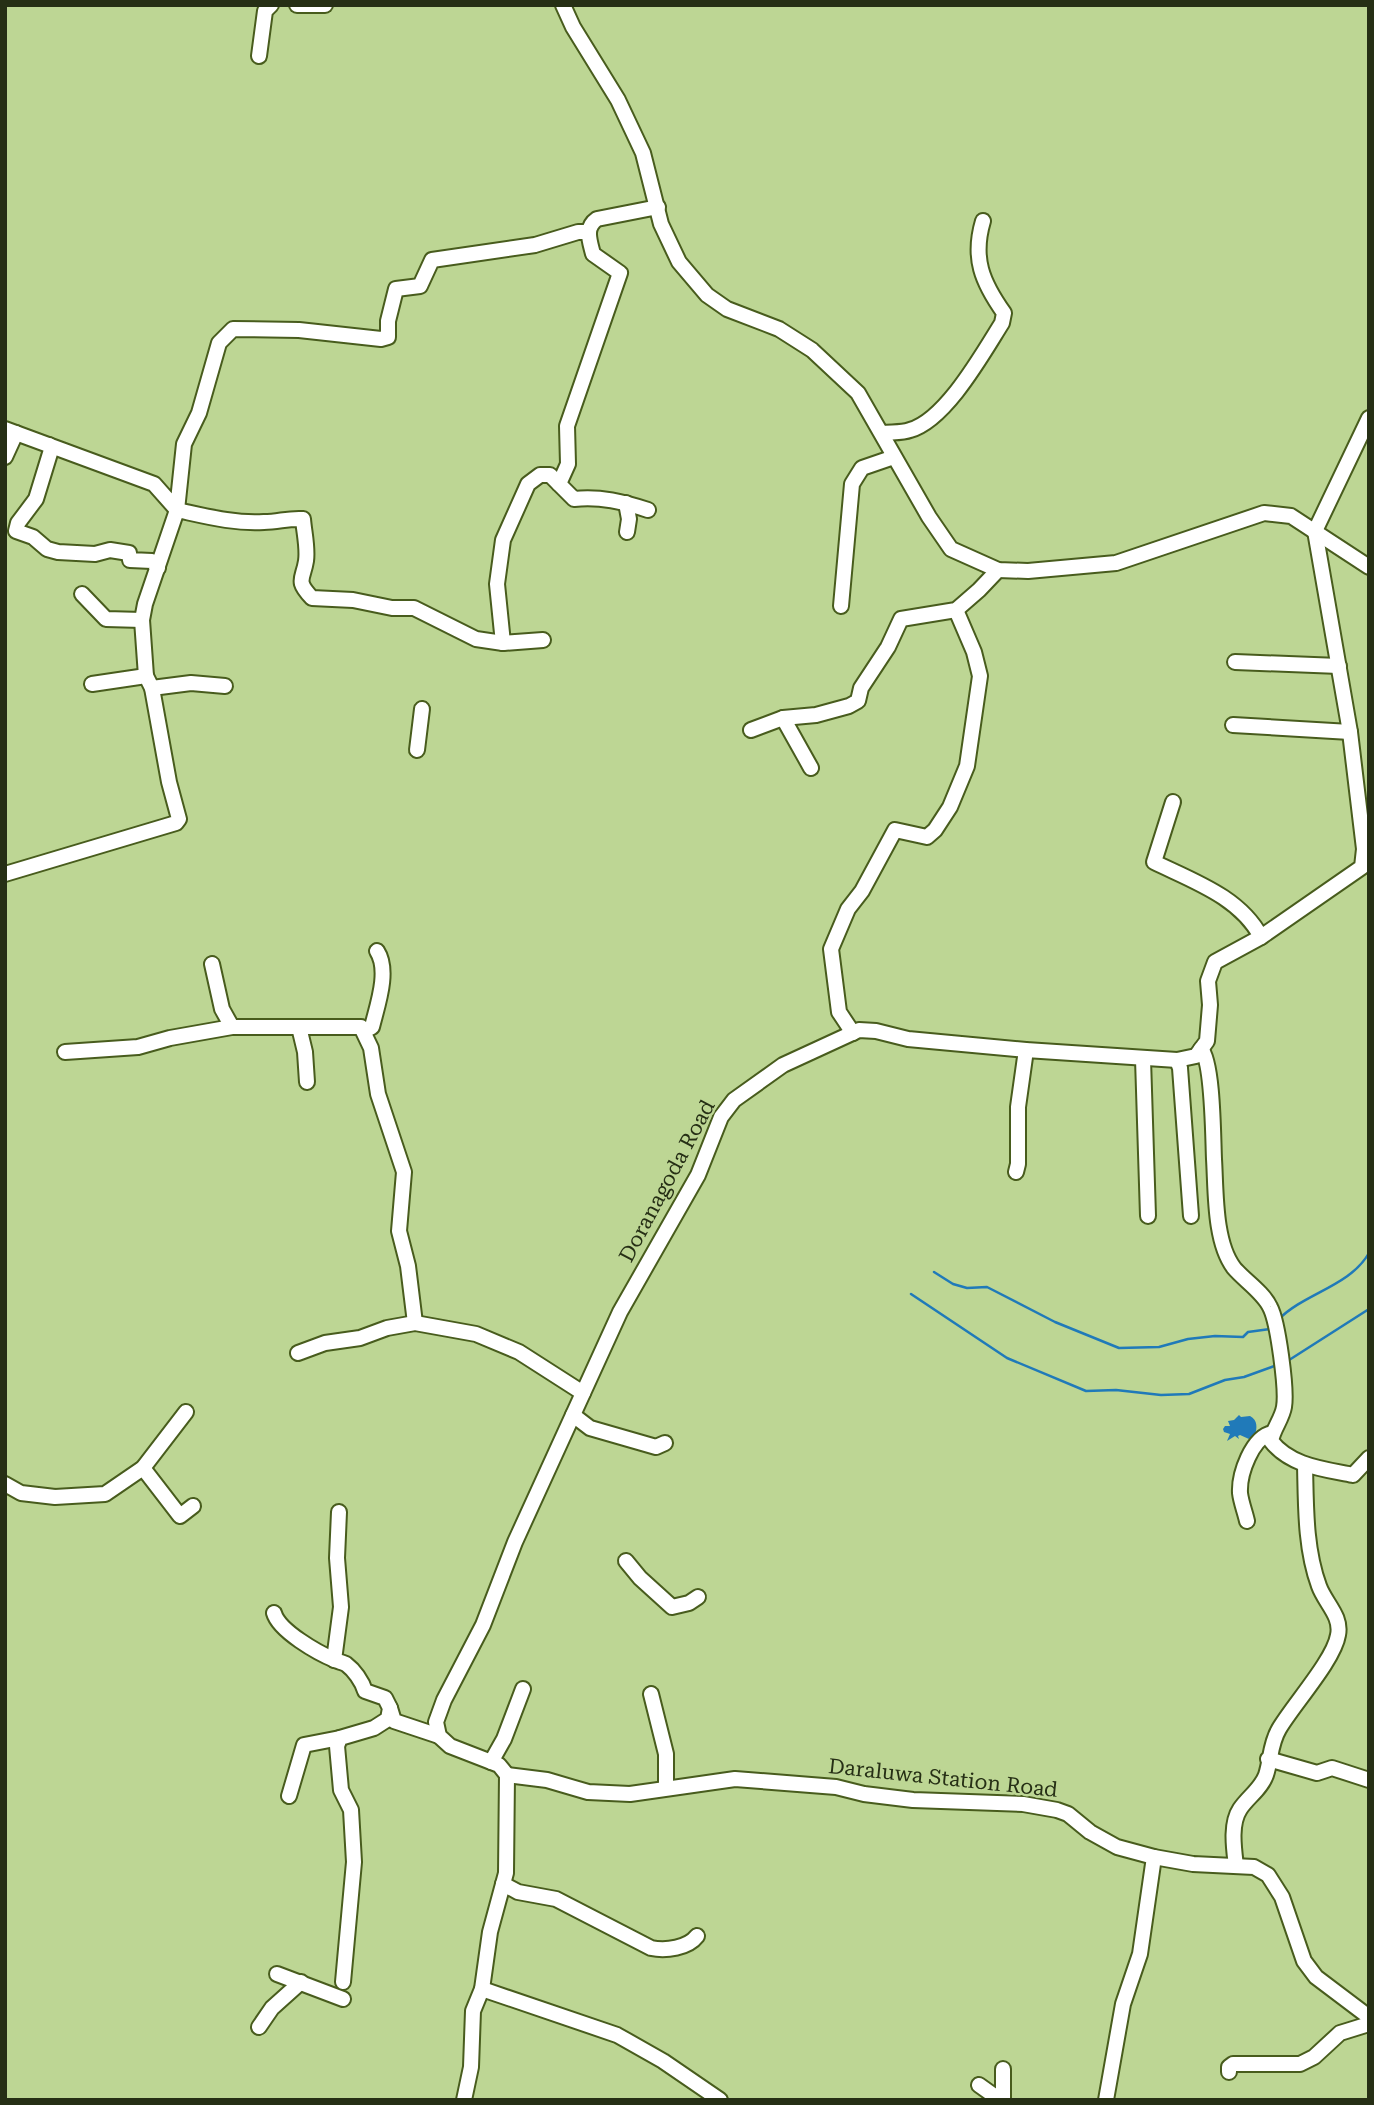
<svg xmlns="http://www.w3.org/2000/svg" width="1374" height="2105" viewBox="0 0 1374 2105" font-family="'Roboto Serif',serif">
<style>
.water{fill:#207ab9}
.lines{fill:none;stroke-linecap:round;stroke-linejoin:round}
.stream{stroke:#207ab9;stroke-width:2.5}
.minor-casing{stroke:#485c1d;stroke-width:18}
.minor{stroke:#fff;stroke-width:14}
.labels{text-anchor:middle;stroke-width:5;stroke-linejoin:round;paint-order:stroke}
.street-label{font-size:21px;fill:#262f15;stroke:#bdd694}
</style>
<rect width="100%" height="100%" fill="#bdd694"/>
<path class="water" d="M1239,1415l2,2 9,-1c8,4 7,12 5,19l-6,4 -9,-4 -2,1 1,3 -4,-3 -8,5 3,-7 -6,-2 -1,-3 2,-3h5l-2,-5 6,-1z"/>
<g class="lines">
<g class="stream">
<path d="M934,1272l19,12 14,4 20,-1 68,35 64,26 40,-1 29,-8 27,-3 28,1 5,-5 22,-3"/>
<path d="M911,1294l96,64 79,33 30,-1 45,5 28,-1 36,-14 19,-3 33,-12"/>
<path d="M1279,1319c26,-26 71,-33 90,-66"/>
<path d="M1286,1362l83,-53"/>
</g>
<defs>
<g id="minor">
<path d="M297,5h28"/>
<path d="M563,5l10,22 45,73 25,53 18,71 18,38 28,33 20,14 52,20 33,21 46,43 71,124 22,32 47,21 30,1 88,-8 148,-50 27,3 78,51"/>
<path d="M259,56l6,-45 6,-6"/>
<path d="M5,429l149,55 23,26 7,-66 15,-31 20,-70 14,-14 66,1 82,9 7,-2v-16l8,-32 24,-3 12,-26 103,-15 43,-13h10"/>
<path d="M883,433c9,-1 19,0 27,-3 36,-10 73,-77 92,-107l2,-10c-22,-31 -32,-55 -21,-92"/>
<path d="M49,445l2,5 -15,49 -18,24 -2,8 17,6 14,12 11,3 37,2 15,-4 19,3 1,7 22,1 6,7"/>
<path d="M5,457l11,-24"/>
<path d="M626,503l3,16 -2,13"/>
<path d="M648,510c-24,-8 -48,-14 -74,-11l-15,-15 9,-20 -1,-38 53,-153 -27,-19c-3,-13 -9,-26 4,-35l61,-12"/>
<path d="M1315,531l54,-113"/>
<path d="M82,594l24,25 36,1"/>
<path d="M841,606l11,-122 10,-16 32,-11"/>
<path d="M503,643l-6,-59 6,-44 25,-56 12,-9h10l9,9"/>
<path d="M1235,662l104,4"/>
<path d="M146,676l-4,-56 3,-16 32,-94c28,6 58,14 87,12 15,0 23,-4 39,-3 1,13 5,29 3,42 -3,19 -11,19 6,37l41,2 39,8h22l62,31 27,4 40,-3"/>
<path d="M152,688l39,-5 34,3"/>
<path d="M783,718l28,50"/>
<path d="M1233,725l117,7"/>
<path d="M751,730l32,-12 33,-3 33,-9 9,-5 3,-13 27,-41 13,-28 55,-9 23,-20 19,-20"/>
<path d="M417,750l5,-41"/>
<path d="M1173,802l-19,60c39,19 86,35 107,75"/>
<path d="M5,874l171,-51 3,-4 -10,-37 -17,-94 -6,-12 -54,8"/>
<path d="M212,964l10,45 10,18"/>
<path d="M299,1027l6,25 2,30"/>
<path d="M364,1031l8,-4c5,-21 18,-56 5,-76"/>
<path d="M853,1033l-14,-21 -8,-63 17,-40 14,-18 33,-61 32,7 8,-7 15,-23 17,-41 13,-90 -6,-24 -18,-42"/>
<path d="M1201,1049c12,13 12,88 13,110 2,31 0,83 20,109 10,12 29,24 36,39 8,15 17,83 14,100 -2,12 -11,22 -13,34 19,25 53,28 82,34l16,-17"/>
<path d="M65,1052l73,-5 32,-9 62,-11h129l10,21 7,46 26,78 -5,59 9,35 7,57"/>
<path d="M1143,1059l5,157"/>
<path d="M1177,1060l3,8 11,148"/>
<path d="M1016,1172l2,-8v-57l8,-57"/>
<path d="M298,1353l27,-10 35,-5 27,-10 28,-5 61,11 43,18 64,41"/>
<path d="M573,1415l17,13 66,19 9,-4"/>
<path d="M143,1468l37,48 13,-10"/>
<path d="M5,1484l16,9 34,4 50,-3 38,-26 43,-56"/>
<path d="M1247,1521c-2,-9 -6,-19 -7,-28 -1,-19 12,-56 32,-60"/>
<path d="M626,1561l14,17 32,29 17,-4 9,-6"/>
<path d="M274,1613c5,18 44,40 61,47 2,1 9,3 11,4 8,6 16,17 19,27l20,7 5,10 -2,11 -14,9 -34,10 -3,8 4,44 10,20 3,52 -11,120"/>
<path d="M334,1660l7,-53 -4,-49 2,-46"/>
<path d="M651,1694l15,60v34"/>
<path d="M390,1708l4,13 45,15"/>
<path d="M1268,1759l49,14 15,-5 37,12"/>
<path d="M491,1762l13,-23 19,-50"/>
<path d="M507,1775l40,5 41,12 42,2 105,-15 101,8 28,7 49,6 110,4 34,6 11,4 22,18 27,15 37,10 39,7 61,3 14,8 14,22 22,64 12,16 53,40"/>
<path d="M289,1796l15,-51 36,-7"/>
<path d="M1236,1866c-2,-17 -6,-42 4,-57 8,-12 21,-20 26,-34 5,-15 4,-31 13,-46 14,-24 55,-69 59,-94 4,-19 -13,-32 -19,-49 -14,-38 -13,-81 -14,-121"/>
<path d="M503,1884l15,8 38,7 95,49c15,3 37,0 46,-12"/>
<path d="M277,1974l66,25"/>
<path d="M482,1989l135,46 46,26 57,39"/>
<path d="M259,2027l13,-19 29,-26"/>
<path d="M1003,2069v31"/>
<path d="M1229,2072v-5l4,-3h67l14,-7 26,-24 29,-9"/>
<path d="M979,2085l21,15"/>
<path d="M464,2100l7,-33 2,-56 9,-22 8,-57 16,-59 1,-98 -8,-10 -49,-19 -11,-10 -3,-14 8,-22 39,-75 32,-83 105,-230 78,-137 23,-58 13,-17 49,-35 76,-35 17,1 32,8 118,11 151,10 19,-4 11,-15 3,-36 -2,-24 7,-19 46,-25 101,-70 2,-18 -14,-117 -35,-201"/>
<path d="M1106,2100l17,-96 17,-50 14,-97"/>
</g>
</defs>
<use href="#minor" class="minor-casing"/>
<use href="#minor" class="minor"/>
</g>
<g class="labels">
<g class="street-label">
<text transform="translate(667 1181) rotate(-62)" y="7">Doranagoda Road</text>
<text transform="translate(943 1778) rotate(6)" y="7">Daraluwa Station Road</text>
</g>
</g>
<rect width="1374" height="2105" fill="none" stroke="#262f15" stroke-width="14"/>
</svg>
